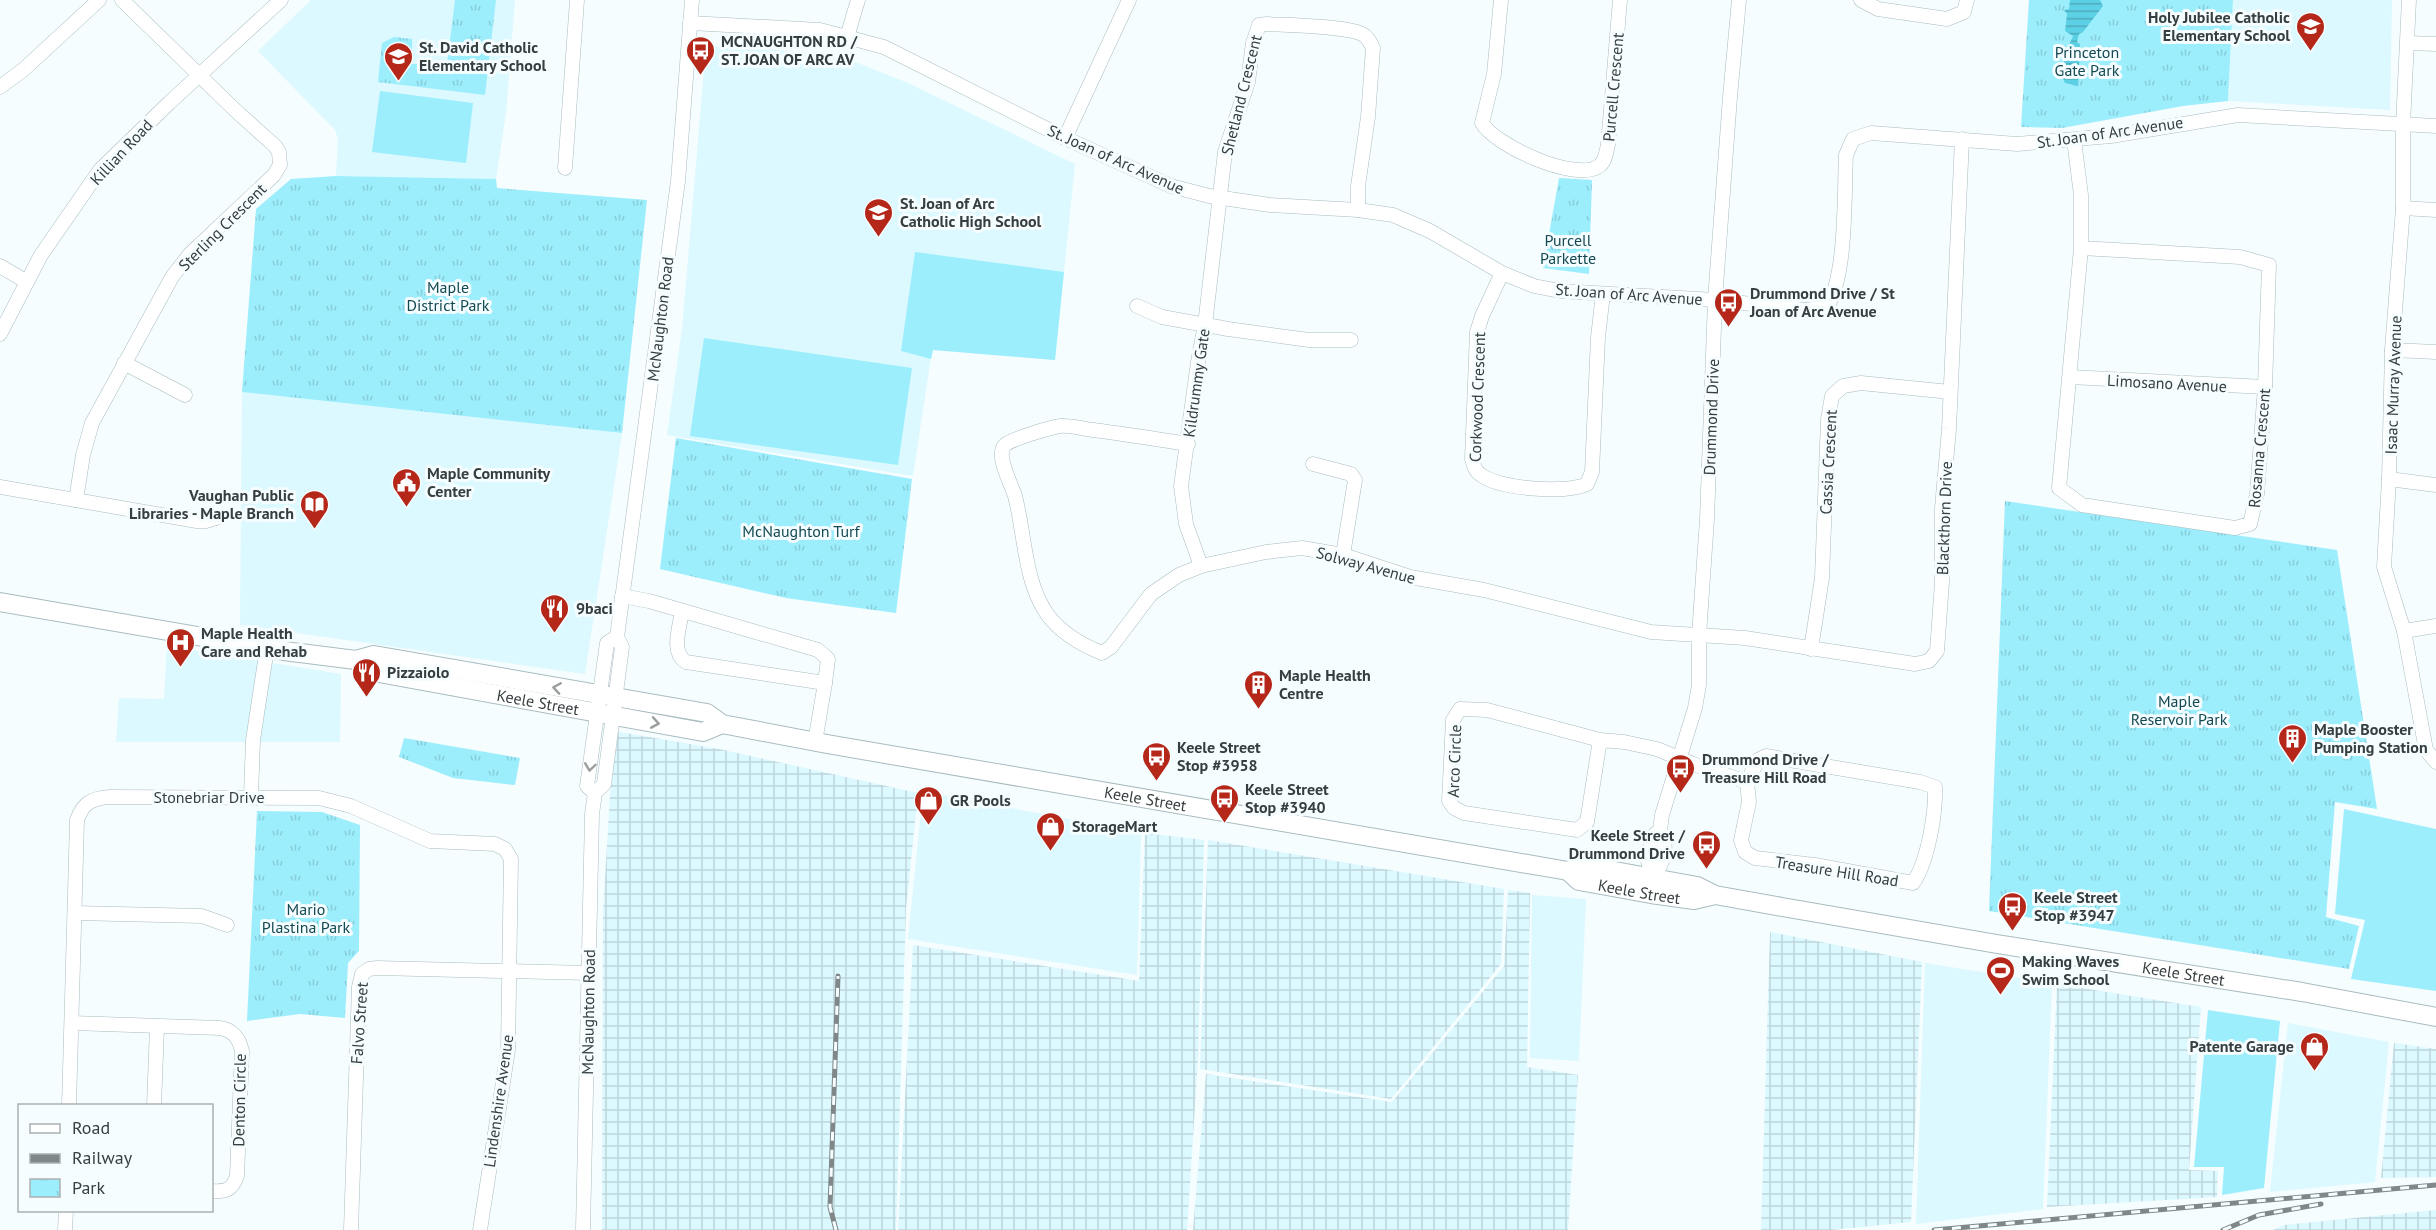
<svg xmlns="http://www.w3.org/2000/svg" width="2436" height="1230" viewBox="0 0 2436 1230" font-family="'PT Sans',sans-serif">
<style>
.built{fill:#dbf9ff}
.industrial{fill:url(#industrial-grid)}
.grass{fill:#9ceefd}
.park{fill:url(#park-tufts)}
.water{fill:url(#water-rules)}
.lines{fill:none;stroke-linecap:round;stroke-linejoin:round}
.minor-casing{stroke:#a9bcc0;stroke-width:15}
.major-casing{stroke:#a9bcc0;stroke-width:20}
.minor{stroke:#fff;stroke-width:14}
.major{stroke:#fff;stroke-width:18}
.rail-casing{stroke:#7f8788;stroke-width:5}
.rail{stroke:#f5fdff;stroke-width:3;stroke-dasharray:9;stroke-linecap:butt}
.oneway{stroke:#9a9e9f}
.labels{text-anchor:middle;stroke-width:6;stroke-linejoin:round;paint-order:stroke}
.poi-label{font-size:16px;font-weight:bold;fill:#363e3f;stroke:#f5fdff;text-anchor:start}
.park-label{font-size:16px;fill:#154952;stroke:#f5fdff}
.street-label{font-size:16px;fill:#363e3f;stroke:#f5fdff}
</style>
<defs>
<pattern id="industrial-grid" width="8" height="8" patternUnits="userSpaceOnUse" patternTransform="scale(1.5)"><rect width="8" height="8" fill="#dbf9ff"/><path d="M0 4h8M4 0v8" fill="none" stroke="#bdd6dc"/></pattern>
<pattern id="park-tufts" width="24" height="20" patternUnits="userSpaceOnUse" patternTransform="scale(1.5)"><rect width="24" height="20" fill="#9ceefd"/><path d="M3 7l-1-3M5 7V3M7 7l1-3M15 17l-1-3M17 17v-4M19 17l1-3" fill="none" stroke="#87cdda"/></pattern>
<pattern id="water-rules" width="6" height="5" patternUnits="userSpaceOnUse" patternTransform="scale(1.5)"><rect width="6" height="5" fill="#5cd1e5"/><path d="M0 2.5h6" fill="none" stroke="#4dabbb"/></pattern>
</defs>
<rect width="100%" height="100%" fill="#f5fdff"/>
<g class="built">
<path d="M311,0h204l-9,113 -10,66 -160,-3 2,-37 -3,-9 -77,-79z"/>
<path d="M2233,0h159l-2,110 -162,-9z"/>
<path d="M706,46l83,5 66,11 53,21 167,81 -20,196 -123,-10 -19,126 -246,-41 15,-106z"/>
<path d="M242,392l380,41 -37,241 -345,-49z"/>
<path d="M167,646l174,28 -1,68h-224l3,-44 45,1z"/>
<path d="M923,791l218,42 -4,142 -229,-36z"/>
<path d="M1532,895l54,4 -7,162 -49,-3z"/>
<path d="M1925,963l127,20 -9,226 -127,15z"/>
<path d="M2288,1023l101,19 -14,140 -105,10z"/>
</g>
<g class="industrial">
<path d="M614,731l105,18 199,44 -12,116 -10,321h-294l1,-319z"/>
<path d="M1145,833l59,7 -6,219 -11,171h-289l15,-285 226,36z"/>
<path d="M1208,840l296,49 -3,75 -110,135 -191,-30z"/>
<path d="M1508,890l22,3 -3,174 51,8 -10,155h-375l13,-156 186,28 112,-136z"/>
<path d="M1770,932l152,30 -11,260 -80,8h-70z"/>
<path d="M2057,984l144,23 -12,163 29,1 -1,26 -170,10z"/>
<path d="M2394,1043l42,6v128l-55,1z"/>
<path d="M2436,1210v20h-163l11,-5z"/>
</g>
<g class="grass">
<path d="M380,91l93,12 -7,60 -94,-11z"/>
<path d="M915,252l149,20 -9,88 -122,-10 -2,9 -30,-8z"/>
<path d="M704,338l208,30 -14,97 -208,-29z"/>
<path d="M2344,809l92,20v162l-85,-12 14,-59 -30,-6z"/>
<path d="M2208,1010l72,11 -16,167 -42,7 2,-28h-30z"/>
</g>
<g class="park">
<path d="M455,0h41l-11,95 -107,-13 4,-39 12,-6 18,2v25h35z"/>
<path d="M2029,0h204l-5,101 -45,5 -121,22 -41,-1z"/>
<path d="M336,176l160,3 1,9 150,12 -25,233 -380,-41 14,-183 35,-30z"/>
<path d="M1559,178l33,2 -3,94 -46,-6z"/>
<path d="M676,438l236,41 -16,134 -110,-15 -126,-29z"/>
<path d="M2005,501l332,49 40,259 -42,-7 -9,115 33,9 -10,43 -360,-58z"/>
<path d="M404,738l116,20 -5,27 -62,-7 -54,-21z"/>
<path d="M257,811l65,1 38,13 -1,126 -11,12 -3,55 -45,-4 -53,7z"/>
</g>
<path class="water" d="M2070,0h30l3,6 -20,26 -4,2 -2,8 3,2 -2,42 -13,-3 -7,-16 6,-4v-15l5,-3 4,-9 -8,-5 2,-17 -3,-4 5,-1z"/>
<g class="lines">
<defs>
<g id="minor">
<path d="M1501,0l-7,74 -12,49c12,22 94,60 117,43 7,-5 7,-14 9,-21l12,-145"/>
<path d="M1861,0l17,9 69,10 17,-7 3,-12"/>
<path d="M2409,0l-6,124v84l-11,142 -3,129 -5,88 20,64 22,119 10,12"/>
<path d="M690,23l130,7 64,17 181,91 106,48 38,10 61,9 88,5 35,5 37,16 72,42 32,13 26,5 155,9 91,10 21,-3c20,-32 17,-112 19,-152l7,-16 18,-6 146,11 94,-8 127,-21 198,11"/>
<path d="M847,37l11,-37"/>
<path d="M2408,43l28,1"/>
<path d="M0,87l23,-17 76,-70"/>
<path d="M1065,138l64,-138"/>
<path d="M2074,140l7,55v53l-22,240 23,17 153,23 15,-4 7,-30 8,-107 4,-122 -29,-8 -159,-9"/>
<path d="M565,168l12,-168"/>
<path d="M2403,208l33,2"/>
<path d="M0,266l27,16"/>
<path d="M1502,273l-20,43 -5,16 -5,127c2,7 3,12 9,16 19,14 85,19 106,9l5,-12 6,-135 5,-43"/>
<path d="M1137,306l25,11 66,12 81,11h42"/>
<path d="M0,334l41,-79 59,-85 69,-67 112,-103"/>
<path d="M2392,350l44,2"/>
<path d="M124,363l61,32"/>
<path d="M2070,377l195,10"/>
<path d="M1188,444c-32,-5 -64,-10 -95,-14 -10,-1 -22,-5 -32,-4 -9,1 -50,13 -56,19 -10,10 6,38 10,51 10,38 9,85 32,118 13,18 35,31 55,39l9,-6 40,-53 28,-19 22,-9 65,-14 36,-4 41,7 67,22 74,13 167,42 94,6 170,26 14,-3 8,-10 5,-69v-74l7,-79 13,-290"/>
<path d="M1313,464l38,10 4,6 -12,75"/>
<path d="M2389,479l47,6"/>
<path d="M0,487l197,34h9l13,-4"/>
<path d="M76,500l7,-45 9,-32 80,-146 18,-23 84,-79 6,-10 -1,-13 -4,-6 -40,-36 -113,-110"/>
<path d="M1201,566l-15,-42 -5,-38 17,-124 7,-37 20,-173 23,-70 5,-39 6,-18 8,-1c21,1 79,2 95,10 6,3 8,8 11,14l-5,69 -10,69v24"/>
<path d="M622,596l27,5 169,49 10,9 -3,24 -139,-21c-16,-10 -6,-35 -4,-51"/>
<path d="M2404,631l32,-5"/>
<path d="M1811,649l11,-71 6,-159 4,-23 11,-10 18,-3 89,9"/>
<path d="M1600,740l-13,82 -10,8 -113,-17 -10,-5 -5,-7 4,-81 7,-11 27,1 113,30 24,2 33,7 36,15 54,18"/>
<path d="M815,742l10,-59"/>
<path d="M1766,756l154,26 15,5c1,25 -7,75 -22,96l-98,-18 -60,-7 -10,-6 -4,-12 8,-38 -2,-20 11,-22z"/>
<path d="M595,793l-8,-7 20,-143 10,-6"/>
<path d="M251,796l2,-56 14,-92"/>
<path d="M1653,879c10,-17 17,-31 7,-49"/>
<path d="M1652,887l1,-8 -5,-18 4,-24 8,-7 2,-15 33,-107 4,-23v-50l8,-116 8,-219 15,-203 9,-97"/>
<path d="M75,913l127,3 25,9"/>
<path d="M72,1023l148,5c13,2 19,10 22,23l-5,125c-5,14 -11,16 -25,15"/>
<path d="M69,1106l8,-286c6,-17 15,-22 33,-23l209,1 32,8 79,35 65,3 10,5 6,10 -3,191 -28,180"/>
<path d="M154,1106l3,-79"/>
<path d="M65,1230l1,-20"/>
<path d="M351,1230l8,-243 3,-13 7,-5 8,-1 212,5"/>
<path d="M583,1230l9,-416 3,-21 9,-9 18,-137 -5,-10 61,-456 14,-181"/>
</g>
<g id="major">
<path id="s1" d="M0,602l284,49 72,9 18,-5 333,58 15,11 105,20 741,127 14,-6 115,21 18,9 67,12 215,37 305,48 134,25"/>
<path id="s2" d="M356,660l12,11 335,61 19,-8"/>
<path id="s3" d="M1568,871l11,10 72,13 43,6 21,-5"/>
</g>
</defs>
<use href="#minor" class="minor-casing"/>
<use href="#major" class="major-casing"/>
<use href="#minor" class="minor"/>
<use href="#major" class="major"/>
<defs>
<g id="rail">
<path d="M836,1230l-6,-23 8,-231"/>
<path d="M1934,1230l502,-45"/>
<path d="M2223,1230l36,-15 62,-11"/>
</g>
</defs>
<use href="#rail" class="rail-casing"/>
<use href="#rail" class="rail"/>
</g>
<defs><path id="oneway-chevron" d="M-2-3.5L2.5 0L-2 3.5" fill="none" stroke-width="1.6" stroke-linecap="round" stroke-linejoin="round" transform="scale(1.5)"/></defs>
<g class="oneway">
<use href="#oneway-chevron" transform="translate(557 688) rotate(-171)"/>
<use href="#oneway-chevron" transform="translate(655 723) rotate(10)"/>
<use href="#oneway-chevron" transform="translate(590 767) rotate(98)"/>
</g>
<defs>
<symbol id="school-pin" viewBox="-11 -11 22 30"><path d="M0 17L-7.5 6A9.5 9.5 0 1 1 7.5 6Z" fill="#b52719" stroke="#f5fdff"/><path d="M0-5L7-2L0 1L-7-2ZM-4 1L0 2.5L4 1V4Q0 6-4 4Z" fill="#fff"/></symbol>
<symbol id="bus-pin" viewBox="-11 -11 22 30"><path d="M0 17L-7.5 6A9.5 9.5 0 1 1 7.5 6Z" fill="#b52719" stroke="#f5fdff"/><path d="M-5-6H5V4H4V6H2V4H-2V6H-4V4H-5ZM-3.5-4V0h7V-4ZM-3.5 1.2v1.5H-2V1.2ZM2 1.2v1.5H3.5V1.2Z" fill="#fff"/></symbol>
<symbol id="civic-pin" viewBox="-11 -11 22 30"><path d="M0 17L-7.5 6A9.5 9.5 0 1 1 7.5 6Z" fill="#b52719" stroke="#f5fdff"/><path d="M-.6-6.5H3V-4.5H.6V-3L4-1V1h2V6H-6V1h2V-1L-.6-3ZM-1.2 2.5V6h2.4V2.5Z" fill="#fff"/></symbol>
<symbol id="library-pin" viewBox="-11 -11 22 30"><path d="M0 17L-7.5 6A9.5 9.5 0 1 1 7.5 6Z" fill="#b52719" stroke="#f5fdff"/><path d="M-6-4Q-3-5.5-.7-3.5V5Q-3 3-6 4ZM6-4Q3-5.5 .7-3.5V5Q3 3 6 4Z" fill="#fff"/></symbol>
<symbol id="restaurant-pin" viewBox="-11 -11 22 30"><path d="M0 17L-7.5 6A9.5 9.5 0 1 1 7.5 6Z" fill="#b52719" stroke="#f5fdff"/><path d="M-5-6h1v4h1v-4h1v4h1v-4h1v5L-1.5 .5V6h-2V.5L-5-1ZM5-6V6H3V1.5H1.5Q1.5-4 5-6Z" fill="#fff"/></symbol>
<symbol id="hospital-pin" viewBox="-11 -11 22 30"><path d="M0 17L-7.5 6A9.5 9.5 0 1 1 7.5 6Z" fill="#b52719" stroke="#f5fdff"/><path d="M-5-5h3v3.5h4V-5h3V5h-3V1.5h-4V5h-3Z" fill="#fff"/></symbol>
<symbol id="building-pin" viewBox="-11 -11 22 30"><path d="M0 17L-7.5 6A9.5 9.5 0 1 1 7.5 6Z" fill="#b52719" stroke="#f5fdff"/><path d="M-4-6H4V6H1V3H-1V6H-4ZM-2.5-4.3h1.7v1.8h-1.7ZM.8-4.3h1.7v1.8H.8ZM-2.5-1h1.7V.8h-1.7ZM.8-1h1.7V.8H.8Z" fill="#fff"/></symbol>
<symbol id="shop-pin" viewBox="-11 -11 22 30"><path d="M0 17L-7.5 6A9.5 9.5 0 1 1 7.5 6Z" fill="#b52719" stroke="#f5fdff"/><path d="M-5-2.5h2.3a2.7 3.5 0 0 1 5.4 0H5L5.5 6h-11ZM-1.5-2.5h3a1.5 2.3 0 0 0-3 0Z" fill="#fff"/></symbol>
<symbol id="stadium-pin" viewBox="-11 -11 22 30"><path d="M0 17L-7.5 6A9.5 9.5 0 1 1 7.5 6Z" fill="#b52719" stroke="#f5fdff"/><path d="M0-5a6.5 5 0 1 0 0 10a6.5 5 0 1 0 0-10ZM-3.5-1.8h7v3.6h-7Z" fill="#fff"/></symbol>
</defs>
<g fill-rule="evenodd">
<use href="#school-pin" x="2294" y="10" width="33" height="45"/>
<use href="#bus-pin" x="684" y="34" width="33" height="45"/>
<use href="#school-pin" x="382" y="40" width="33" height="45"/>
<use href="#school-pin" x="862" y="196" width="33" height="45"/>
<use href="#bus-pin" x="1712" y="286" width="33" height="45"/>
<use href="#civic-pin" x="390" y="466" width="33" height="45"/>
<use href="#library-pin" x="298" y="488" width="33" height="45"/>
<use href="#restaurant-pin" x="538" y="592" width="33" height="45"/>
<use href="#hospital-pin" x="164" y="626" width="33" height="45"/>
<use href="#restaurant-pin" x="350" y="656" width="33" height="45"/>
<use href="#building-pin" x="1242" y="668" width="33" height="45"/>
<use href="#building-pin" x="2276" y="722" width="33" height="45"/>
<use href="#bus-pin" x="1140" y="740" width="33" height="45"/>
<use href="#bus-pin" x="1664" y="752" width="33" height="45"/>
<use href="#bus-pin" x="1208" y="782" width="33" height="45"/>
<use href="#shop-pin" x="912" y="784" width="33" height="45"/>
<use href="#shop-pin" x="1034" y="810" width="33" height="45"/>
<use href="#bus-pin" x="1690" y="828" width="33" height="45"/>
<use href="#bus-pin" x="1996" y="890" width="33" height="45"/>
<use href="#stadium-pin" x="1984" y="954" width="33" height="45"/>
<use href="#shop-pin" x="2298" y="1030" width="33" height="45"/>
</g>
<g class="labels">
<g class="poi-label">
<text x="2290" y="23" text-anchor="end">Holy Jubilee Catholic<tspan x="2290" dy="18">Elementary School</tspan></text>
<text x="721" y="47">MCNAUGHTON RD /<tspan x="721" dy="18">ST. JOAN OF ARC AV</tspan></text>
<text x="419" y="53">St. David Catholic<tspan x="419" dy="18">Elementary School</tspan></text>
<text x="900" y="209">St. Joan of Arc<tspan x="900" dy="18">Catholic High School</tspan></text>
<text x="1750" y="299">Drummond Drive / St<tspan x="1750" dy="18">Joan of Arc Avenue</tspan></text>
<text x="427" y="479">Maple Community<tspan x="427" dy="18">Center</tspan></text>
<text x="294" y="501" text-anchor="end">Vaughan Public<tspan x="294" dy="18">Libraries - Maple Branch</tspan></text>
<text x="576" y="614">9baci</text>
<text x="201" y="639">Maple Health<tspan x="201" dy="18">Care and Rehab</tspan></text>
<text x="387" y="678">Pizzaiolo</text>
<text x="1279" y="681">Maple Health<tspan x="1279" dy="18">Centre</tspan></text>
<text x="2314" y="735">Maple Booster<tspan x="2314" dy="18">Pumping Station</tspan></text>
<text x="1177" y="753">Keele Street<tspan x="1177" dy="18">Stop #3958</tspan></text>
<text x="1702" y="765">Drummond Drive /<tspan x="1702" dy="18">Treasure Hill Road</tspan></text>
<text x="1245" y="795">Keele Street<tspan x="1245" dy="18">Stop #3940</tspan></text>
<text x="950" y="806">GR Pools</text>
<text x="1072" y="832">StorageMart</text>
<text x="1685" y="841" text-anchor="end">Keele Street /<tspan x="1685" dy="18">Drummond Drive</tspan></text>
<text x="2034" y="903">Keele Street<tspan x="2034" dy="18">Stop #3947</tspan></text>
<text x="2022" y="967">Making Waves<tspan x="2022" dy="18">Swim School</tspan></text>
<text x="2294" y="1052" text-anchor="end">Patente Garage</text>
</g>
<g class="park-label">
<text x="2087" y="58">Princeton<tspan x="2087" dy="18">Gate Park</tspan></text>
<text x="1568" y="246">Purcell<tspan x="1568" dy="18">Parkette</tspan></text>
<text x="448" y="293">Maple<tspan x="448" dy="18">District Park</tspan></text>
<text x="801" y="537">McNaughton Turf</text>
<text x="2179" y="707">Maple<tspan x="2179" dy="18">Reservoir Park</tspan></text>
<text x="306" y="915">Mario<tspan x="306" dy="18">Plastina Park</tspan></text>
</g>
<g class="street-label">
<text transform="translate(1613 87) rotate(-85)" y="6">Purcell Crescent</text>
<text transform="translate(1241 95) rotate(-76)" y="6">Shetland Crescent</text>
<text transform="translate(2110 132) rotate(-8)" y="6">St. Joan of Arc Avenue</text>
<text transform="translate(121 152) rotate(-47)" y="6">Killian Road</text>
<text transform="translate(1116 159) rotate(24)" y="6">St. Joan of Arc Avenue</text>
<text transform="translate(222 227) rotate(-45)" y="6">Sterling Crescent</text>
<text transform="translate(1629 294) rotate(4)" y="6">St. Joan of Arc Avenue</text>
<text transform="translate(660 319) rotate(-83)" y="6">McNaughton Road</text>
<text transform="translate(1196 383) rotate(-82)" y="6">Kildrummy Gate</text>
<text transform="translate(2167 383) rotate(3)" y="6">Limosano Avenue</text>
<text transform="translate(2393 385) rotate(-88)" y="6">Isaac Murray Avenue</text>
<text transform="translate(1477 397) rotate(-88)" y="6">Corkwood Crescent</text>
<text transform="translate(1711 417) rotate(-88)" y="6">Drummond Drive</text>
<text transform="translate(2259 448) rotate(-85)" y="6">Rosanna Crescent</text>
<text transform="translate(1828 462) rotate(-87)" y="6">Cassia Crescent</text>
<text transform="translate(1944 518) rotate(-88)" y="6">Blackthorn Drive</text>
<text transform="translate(1366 565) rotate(15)" y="6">Solway Avenue</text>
<text dy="6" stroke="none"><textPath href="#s2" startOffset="189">Keele Street</textPath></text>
<text transform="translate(1454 761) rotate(-88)" y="6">Arco Circle</text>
<text x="209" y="803">Stonebriar Drive</text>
<text dy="6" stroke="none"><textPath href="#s1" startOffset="1166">Keele Street</textPath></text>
<text transform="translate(1837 871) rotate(9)" y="6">Treasure Hill Road</text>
<text dy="6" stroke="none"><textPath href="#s3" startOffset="76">Keele Street</textPath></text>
<text dy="6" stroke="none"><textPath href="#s1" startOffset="2222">Keele Street</textPath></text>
<text transform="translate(588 1012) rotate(-89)" y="6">McNaughton Road</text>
<text transform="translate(359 1023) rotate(-86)" y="6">Falvo Street</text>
<text transform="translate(239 1100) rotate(-89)" y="6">Denton Circle</text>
<text transform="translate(498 1101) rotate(-82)" y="6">Lindenshire Avenue</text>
</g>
</g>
<rect x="18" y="1104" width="195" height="108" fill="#f5fdff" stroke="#a9b1b2" stroke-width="1.5"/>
<rect x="30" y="1124" width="30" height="9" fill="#ffffff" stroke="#a9b1b2" stroke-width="1.5"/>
<text x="72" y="1134" font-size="18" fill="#363e3f">Road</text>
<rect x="30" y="1154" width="30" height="9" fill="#7f8788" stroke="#a9b1b2" stroke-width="1.5"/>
<text x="72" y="1164" font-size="18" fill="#363e3f">Railway</text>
<rect x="30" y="1179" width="30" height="18" fill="url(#park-tufts)" stroke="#a9b1b2" stroke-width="1.5"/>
<text x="72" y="1194" font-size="18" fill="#363e3f">Park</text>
</svg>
